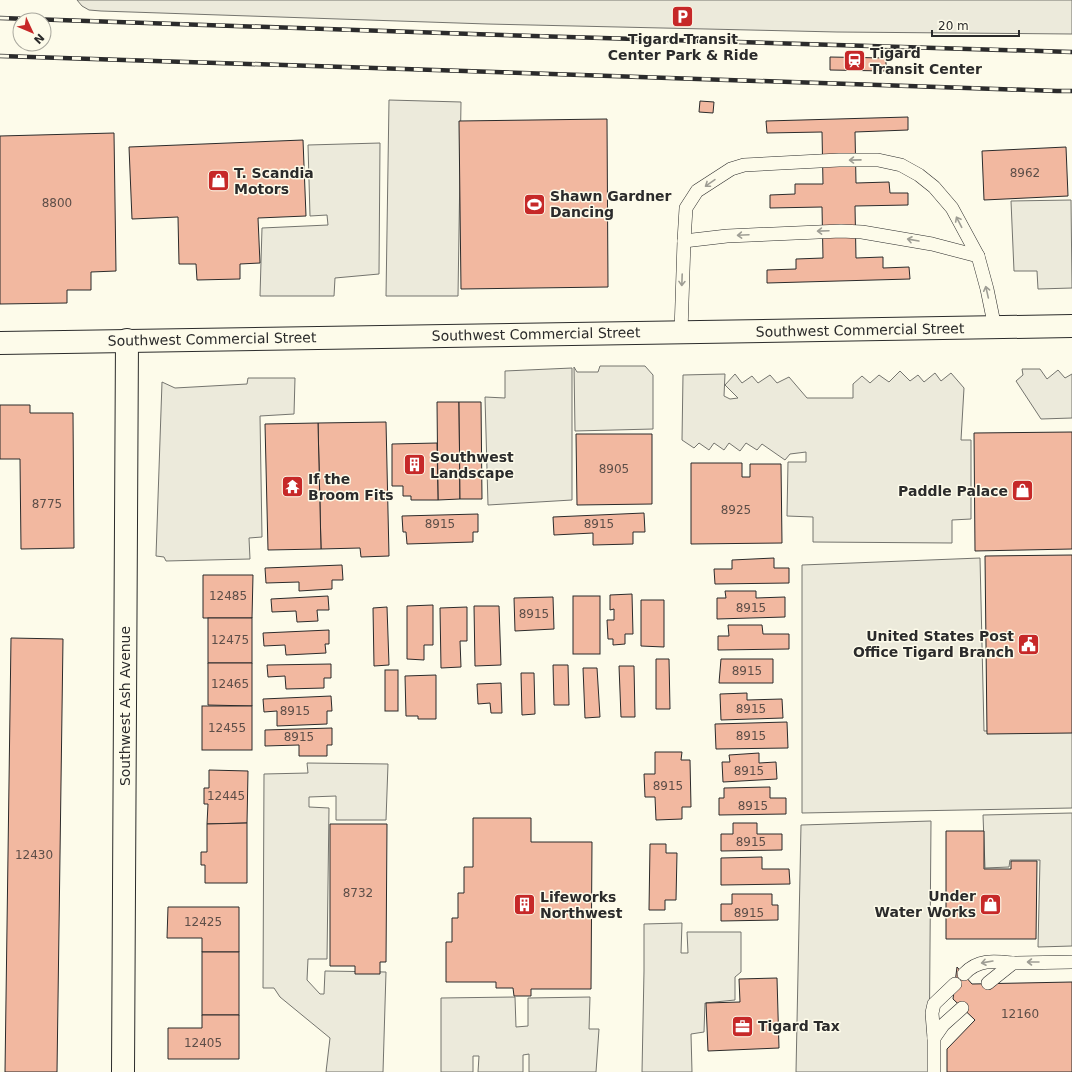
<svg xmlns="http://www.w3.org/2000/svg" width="1072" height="1072" viewBox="0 0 1072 1072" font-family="'DejaVu Sans',sans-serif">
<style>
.parking{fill:#eceadb;stroke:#74746e}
.building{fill:#f2b8a0;stroke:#2b2b2b}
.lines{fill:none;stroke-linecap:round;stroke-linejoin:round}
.service-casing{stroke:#2b2b2b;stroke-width:14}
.minor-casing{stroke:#2b2b2b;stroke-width:24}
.tertiary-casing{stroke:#2b2b2b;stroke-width:24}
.service{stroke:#fdfbea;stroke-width:13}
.minor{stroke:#fdfbea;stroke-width:22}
.tertiary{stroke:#fdfbea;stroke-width:22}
.rail-casing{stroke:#2b2b2b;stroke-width:4.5}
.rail{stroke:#fdfbea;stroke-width:3;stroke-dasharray:9;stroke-linecap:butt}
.oneway{stroke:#9e9d94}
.labels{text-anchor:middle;stroke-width:3;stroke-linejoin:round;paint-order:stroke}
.number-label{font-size:12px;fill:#5d4e48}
.poi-label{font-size:14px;font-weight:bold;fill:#2b2b2b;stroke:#fdfbea;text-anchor:start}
.street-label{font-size:14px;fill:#2b2b2b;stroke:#fdfbea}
</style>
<rect width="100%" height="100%" fill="#fdfbea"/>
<g class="parking">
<path d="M77,0h995v34l-235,-2 -350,-8 -386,-13 -12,-1 -7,-4z"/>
<path d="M389,100l72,2 -3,194h-72z"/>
<path d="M380,143l-1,131 -44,4 -1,18h-74l2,-68 66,-3 -1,-10 -17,1 -2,-71z"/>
<path d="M1071,200l1,88 -34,1 -1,-18h-23l-3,-70z"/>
<path d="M600,366h45l8,9v54l-78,2 -1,-64 3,5h21z"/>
<path d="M572,368v132l-84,5 -3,-108 20,1v-27z"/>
<path d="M1022,369h18l7,10 11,-9 7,8 7,-4v44l-31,1 -25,-38 7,-6z"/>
<path d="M900,371l10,10 8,-6 6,7 11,-9 6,8 10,-8 13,15 -3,52h10v79l-19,1v23l-139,-1v-25l-26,-1 1,-54h18v-10l-16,2 -5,6 -23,-16 -5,6 -11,-7 -6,8 -11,-8 -5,7 -10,-7 -5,7 -10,-7 -5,5 -12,-8 1,-65 42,-1 -1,22 6,3 8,-1 -13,-13 10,-11 7,9 10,-7 6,7 12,-8 7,8 12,-6 18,21h46v-14l9,-8 8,7 9,-8 10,7z"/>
<path d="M248,378h47l-1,36 -34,2 2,121 -13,1 1,21 -84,2 -2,-4 -8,-1 6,-174 13,6 72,-4z"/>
<path d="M980,558l4,173 88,-1v78l-270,5v-248z"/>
<path d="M307,763l81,1 -2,56h-50v-24l-27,1v10l20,1 -2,151h-19l-1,21 13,14h4l1,-23 61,1 -3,100h-57l4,-34 -50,-41 -6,-9h-11l1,-214 44,-1z"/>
<path d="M1072,813v133l-34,1 2,-87h-30l-1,7 -24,1 -2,-53z"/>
<path d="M931,821l-2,251h-133l5,-247z"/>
<path d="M682,923l-1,30h7l-1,-21h54v40l-6,5v23l-30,3 -1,29 -13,2 1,38h-50l2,-101v-47z"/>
<path d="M515,997l1,30 12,-1v-28l62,-1 -1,32h10l-3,43h-67v-18l-6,1v17h-45l1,-16h-6v16h-32v-74z"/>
</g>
<g class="building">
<path d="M830,57l56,1v13l-56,-1z"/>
<path d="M700,101l14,1 -1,11 -14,-1z"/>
<path d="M908,117v13l-53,2 1,51 33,-1 1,11h18v12l-53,1 1,52 27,-1v11l26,-1 1,12 -143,4v-13l29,-1v-10l27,-1 -1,-51 -52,1v-13l25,-1v-10h28l-1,-52 -55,1 -1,-12z"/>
<path d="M607,119l1,168 -147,2 -2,-168z"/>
<path d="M114,133l2,138 -25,1v18h-24v13l-67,1v-168z"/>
<path d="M303,140l3,76 -48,2 2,45 -20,1v15l-43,1 -1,-16h-17l-1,-47 -46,2 -3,-72z"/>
<path d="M1066,147l2,49 -84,4 -2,-49z"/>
<path d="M437,402h22l1,97 -22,1z"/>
<path d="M459,402h22l1,97h-22z"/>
<path d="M0,405h30v8h43l1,135 -53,1 -1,-90h-20z"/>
<path d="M386,422l3,134 -28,1 -1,-9 -39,1 -3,-126z"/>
<path d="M318,423l3,126 -53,1 -3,-126z"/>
<path d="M1072,432v117l-97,2 -1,-118z"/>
<path d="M576,434h76v70l-75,1z"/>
<path d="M437,443l1,57h-27v-4h-8v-10h-11v-42z"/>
<path d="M691,463h51v14h8v-13h31l1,79 -91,1z"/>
<path d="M644,513l1,19h-12v12l-40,1v-12l-39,2 -1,-18z"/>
<path d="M478,514v18h-5v10l-66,2 -1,-12h-3l-1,-16z"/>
<path d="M1072,555v178l-85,1 -2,-178z"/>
<path d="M774,558v10h15v15l-74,1 -1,-15h18v-9z"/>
<path d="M342,565l1,15h-11v9l-33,2v-9l-33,1 -1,-15z"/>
<path d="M203,575h50l-1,43h-49z"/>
<path d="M725,591h31v7l29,-1v20l-68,2v-21h9z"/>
<path d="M632,594l1,40h-8v10l-12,1v-6h-5l-1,-19h7v-11l-4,1v-15z"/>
<path d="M328,596l1,14h-12l1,11 -21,1 -1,-11 -24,1 -1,-13z"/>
<rect x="573" y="596" width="27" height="58"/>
<path d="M553,597l1,32 -39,2 -1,-33z"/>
<path d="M641,600h23v47l-23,-1z"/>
<path d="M433,605v40h-9v15l-17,-1v-53z"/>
<path d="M474,606h25l2,59 -26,1z"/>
<path d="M387,607l2,58 -15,1 -1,-58z"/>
<path d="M467,607v34h-7l1,26 -20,1 -1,-60z"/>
<rect x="208" y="618" width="44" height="45"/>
<path d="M728,625h34l1,9h26v15l-71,1v-14h11z"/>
<path d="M329,630v14h-4l1,9 -40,2 -1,-10 -21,1 -1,-13z"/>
<path d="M11,638l52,1 -6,433h-52z"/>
<path d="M656,659h13l1,50h-14z"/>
<path d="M721,659h52v24h-54z"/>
<path d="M208,663h44v43l-44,-1z"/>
<path d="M331,664v14h-7v10l-38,1 -1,-13 -17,1 -1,-12z"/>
<path d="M553,665h15l1,40h-15z"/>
<path d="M619,666h15l1,51h-14z"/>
<path d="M583,668h14l3,49 -15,1z"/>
<rect x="385" y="670" width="13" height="41"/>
<path d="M521,673h13l1,41 -13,1z"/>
<path d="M436,675v44h-18v-3h-12l-1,-40z"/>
<path d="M501,683l1,30h-11l-1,-10 -12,1 -1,-20z"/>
<path d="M747,693v7l35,-1 1,19 -62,2 -1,-26z"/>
<path d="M331,696l1,15h-5v13l-50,2v-15l-13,1 -1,-13z"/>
<rect x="202" y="706" width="50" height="44"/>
<path d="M787,722l1,26 -72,1 -1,-25z"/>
<path d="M332,728v17h-5v11h-28v-11l-34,1v-16z"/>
<path d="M655,752h27l-1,8h9l1,47h-9v12l-26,1 -1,-23h-10l-1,-23h11z"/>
<path d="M759,753v10l17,-1 1,17 -54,3 -1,-20h8l-1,-7z"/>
<path d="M209,770l39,1 -1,52 -40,1 1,-20h-4v-16h5z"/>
<path d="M770,787v11h16v16l-67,1v-17h5v-10z"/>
<path d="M473,818h58v24h61l-1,147h-60v7h-17l-1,-8h-17v-6h-50v-40h6v-24h6v-25h6v-26h9z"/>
<path d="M247,823v60h-42v-18h-4v-13h6v-28z"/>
<path d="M733,823h24v11h25v16l-61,1v-17h12z"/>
<path d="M330,824h57l-1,138h-6v12h-25v-8h-25z"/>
<path d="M946,831h38v38h27v-8h26l-1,78h-90z"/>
<path d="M650,844h16v9h11l-1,47h-11v10h-16z"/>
<path d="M762,857v12h27l1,15 -69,1v-27z"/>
<path d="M732,894h40v11h6v15l-57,1v-17h11z"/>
<path d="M168,907h71v45h-37v-14h-35z"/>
<rect x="202" y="952" width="37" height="63"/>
<path d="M957,967l15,17 100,-2v90h-125v-23l28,-29 -22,-21z"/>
<path d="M777,978l2,70 -71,3 -2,-48 34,-1 -1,-23z"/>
<path d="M202,1015h37v44h-71v-31h34z"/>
</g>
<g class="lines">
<defs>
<g id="service">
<path d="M684,241l43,-5 114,-5 21,1 70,12 46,12"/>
<path d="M681,332l3,-91 2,-33 11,-17 34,-22 13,-4 95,-5h39l23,5 18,10 15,12 18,21 26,48 9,33 8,39"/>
<path d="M964,974c14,-15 30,-13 49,-11"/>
<path d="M988,983l25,-20 59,-1"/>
<path d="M934,1038l-2,-25 2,-9 21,-20"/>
<path d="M934,1072v-34l9,-13 19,-17"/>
</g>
<path id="minor" d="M123,1072l4,-732"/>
<path id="tertiary" d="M0,343l1072,-17"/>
</defs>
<use href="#service" class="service-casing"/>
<use href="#minor" class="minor-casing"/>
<use href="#tertiary" class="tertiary-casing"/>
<use href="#service" class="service"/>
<use href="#minor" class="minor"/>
<use href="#tertiary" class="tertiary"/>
<defs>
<g id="rail">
<path d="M0,18l502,17 570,17"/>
<path d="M0,56l314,10 743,25h15"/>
</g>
</defs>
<use href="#rail" class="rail-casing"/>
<use href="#rail" class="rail"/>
</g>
<defs><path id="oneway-shaft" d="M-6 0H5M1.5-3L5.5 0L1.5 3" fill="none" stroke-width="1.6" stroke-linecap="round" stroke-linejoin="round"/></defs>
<g class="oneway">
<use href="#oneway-shaft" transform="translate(855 160) rotate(179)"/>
<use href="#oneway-shaft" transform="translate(710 183) rotate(145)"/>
<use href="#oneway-shaft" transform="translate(959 222) rotate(-117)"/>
<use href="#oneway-shaft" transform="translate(823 231) rotate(178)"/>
<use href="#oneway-shaft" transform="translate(743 235) rotate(177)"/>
<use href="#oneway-shaft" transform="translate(913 240) rotate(-170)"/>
<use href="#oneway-shaft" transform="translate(682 280) rotate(92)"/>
<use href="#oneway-shaft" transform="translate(987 292) rotate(-103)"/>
<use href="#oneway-shaft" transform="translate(987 962) rotate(170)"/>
<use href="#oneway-shaft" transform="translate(1033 962) rotate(180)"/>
</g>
<defs>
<symbol id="parking-square" viewBox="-11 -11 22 22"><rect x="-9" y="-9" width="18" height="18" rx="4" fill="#c62828" stroke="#fdfbea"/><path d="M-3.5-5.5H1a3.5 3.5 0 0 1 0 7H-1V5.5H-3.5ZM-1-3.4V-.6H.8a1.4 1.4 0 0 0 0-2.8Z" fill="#fff"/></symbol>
<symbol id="station-square" viewBox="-11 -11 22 22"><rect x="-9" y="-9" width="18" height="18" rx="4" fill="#c62828" stroke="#fdfbea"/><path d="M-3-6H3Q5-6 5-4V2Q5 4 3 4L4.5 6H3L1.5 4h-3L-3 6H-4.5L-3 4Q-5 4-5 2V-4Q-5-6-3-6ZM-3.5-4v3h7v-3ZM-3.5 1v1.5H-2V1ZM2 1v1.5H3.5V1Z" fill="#fff"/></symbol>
<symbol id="shop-square" viewBox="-11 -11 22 22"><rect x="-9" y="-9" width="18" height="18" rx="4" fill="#c62828" stroke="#fdfbea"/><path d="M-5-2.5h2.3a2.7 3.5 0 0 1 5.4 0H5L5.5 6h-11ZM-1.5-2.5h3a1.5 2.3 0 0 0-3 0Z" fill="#fff"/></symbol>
<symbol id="stadium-square" viewBox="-11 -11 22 22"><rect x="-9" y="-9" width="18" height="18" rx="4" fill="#c62828" stroke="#fdfbea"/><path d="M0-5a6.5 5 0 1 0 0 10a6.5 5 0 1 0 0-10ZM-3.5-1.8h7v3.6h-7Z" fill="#fff"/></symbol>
<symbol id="building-square" viewBox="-11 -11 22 22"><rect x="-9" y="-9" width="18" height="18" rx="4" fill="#c62828" stroke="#fdfbea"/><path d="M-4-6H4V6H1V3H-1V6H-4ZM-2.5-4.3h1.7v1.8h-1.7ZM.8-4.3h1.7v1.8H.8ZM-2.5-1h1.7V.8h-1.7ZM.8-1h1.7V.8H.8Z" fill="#fff"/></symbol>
<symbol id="temple-square" viewBox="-11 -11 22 22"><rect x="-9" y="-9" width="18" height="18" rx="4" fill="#c62828" stroke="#fdfbea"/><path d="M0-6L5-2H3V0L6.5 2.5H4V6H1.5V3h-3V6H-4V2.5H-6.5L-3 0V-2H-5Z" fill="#fff"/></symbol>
<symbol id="civic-square" viewBox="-11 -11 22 22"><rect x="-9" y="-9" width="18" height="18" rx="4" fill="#c62828" stroke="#fdfbea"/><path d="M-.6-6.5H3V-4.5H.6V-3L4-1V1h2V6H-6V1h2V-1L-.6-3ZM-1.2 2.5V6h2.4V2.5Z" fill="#fff"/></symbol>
<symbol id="office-square" viewBox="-11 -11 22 22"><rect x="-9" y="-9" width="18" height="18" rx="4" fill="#c62828" stroke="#fdfbea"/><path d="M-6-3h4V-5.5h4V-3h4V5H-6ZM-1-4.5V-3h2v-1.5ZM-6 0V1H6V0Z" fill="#fff"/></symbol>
</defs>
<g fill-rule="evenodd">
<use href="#parking-square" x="670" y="4" width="25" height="25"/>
<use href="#station-square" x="842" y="48" width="25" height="25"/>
<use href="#shop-square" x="206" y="168" width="25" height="25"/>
<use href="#stadium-square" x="522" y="192" width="25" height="25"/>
<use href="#building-square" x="402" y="452" width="25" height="25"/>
<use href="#temple-square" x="280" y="474" width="25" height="25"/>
<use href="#shop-square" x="1010" y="478" width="25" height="25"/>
<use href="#civic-square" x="1016" y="632" width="25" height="25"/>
<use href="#shop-square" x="978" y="892" width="25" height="25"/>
<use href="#building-square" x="512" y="892" width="25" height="25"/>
<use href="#office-square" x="730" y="1014" width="25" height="25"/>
</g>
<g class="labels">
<g class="number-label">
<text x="1025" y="177">8962</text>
<text x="57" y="207">8800</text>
<text x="614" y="473">8905</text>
<text x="47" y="508">8775</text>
<text x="736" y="514">8925</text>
<text x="440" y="528">8915</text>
<text x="599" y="528">8915</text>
<text x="228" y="600">12485</text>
<text x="751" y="612">8915</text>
<text x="534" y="618">8915</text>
<text x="230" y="644">12475</text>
<text x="747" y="675">8915</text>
<text x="230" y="688">12465</text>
<text x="751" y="713">8915</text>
<text x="295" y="715">8915</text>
<text x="227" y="732">12455</text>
<text x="751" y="740">8915</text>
<text x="299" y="741">8915</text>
<text x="749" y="775">8915</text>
<text x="668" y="790">8915</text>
<text x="226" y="800">12445</text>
<text x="753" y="810">8915</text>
<text x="751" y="846">8915</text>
<text x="34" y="859">12430</text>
<text x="358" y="897">8732</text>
<text x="749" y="917">8915</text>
<text x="203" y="926">12425</text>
<text x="1020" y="1018">12160</text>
<text x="203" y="1047">12405</text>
</g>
<g class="poi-label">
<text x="683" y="44" text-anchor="middle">Tigard Transit<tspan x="683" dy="16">Center Park &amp; Ride</tspan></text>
<text x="870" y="58">Tigard<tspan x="870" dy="16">Transit Center</tspan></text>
<text x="234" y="178">T. Scandia<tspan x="234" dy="16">Motors</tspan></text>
<text x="550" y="201">Shawn Gardner<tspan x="550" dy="16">Dancing</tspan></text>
<text x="430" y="462">Southwest<tspan x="430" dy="16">Landscape</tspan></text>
<text x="308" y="484">If the<tspan x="308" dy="16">Broom Fits</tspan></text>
<text x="1008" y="496" text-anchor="end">Paddle Palace</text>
<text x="1014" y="641" text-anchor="end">United States Post<tspan x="1014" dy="16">Office Tigard Branch</tspan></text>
<text x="976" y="901" text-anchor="end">Under<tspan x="976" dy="16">Water Works</tspan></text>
<text x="540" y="902">Lifeworks<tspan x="540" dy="16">Northwest</tspan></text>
<text x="758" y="1031">Tigard Tax</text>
</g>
<g class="street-label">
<text transform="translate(860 330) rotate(-1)" y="5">Southwest Commercial Street</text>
<text transform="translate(536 334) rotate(-1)" y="5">Southwest Commercial Street</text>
<text transform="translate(212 339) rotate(-1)" y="5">Southwest Commercial Street</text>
<text transform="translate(125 706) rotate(-90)" y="5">Southwest Ash Avenue</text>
</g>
</g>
<g transform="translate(32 32) rotate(134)"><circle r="19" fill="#fdfbea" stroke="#a9a89e"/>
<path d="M0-3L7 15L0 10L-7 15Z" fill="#c62828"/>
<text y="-6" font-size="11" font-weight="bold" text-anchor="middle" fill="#2b2b2b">N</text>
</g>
<path d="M932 30v6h87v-6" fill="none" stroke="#2b2b2b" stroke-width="2"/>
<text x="938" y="30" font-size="12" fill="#2b2b2b" stroke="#fdfbea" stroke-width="3" paint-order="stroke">20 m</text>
</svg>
